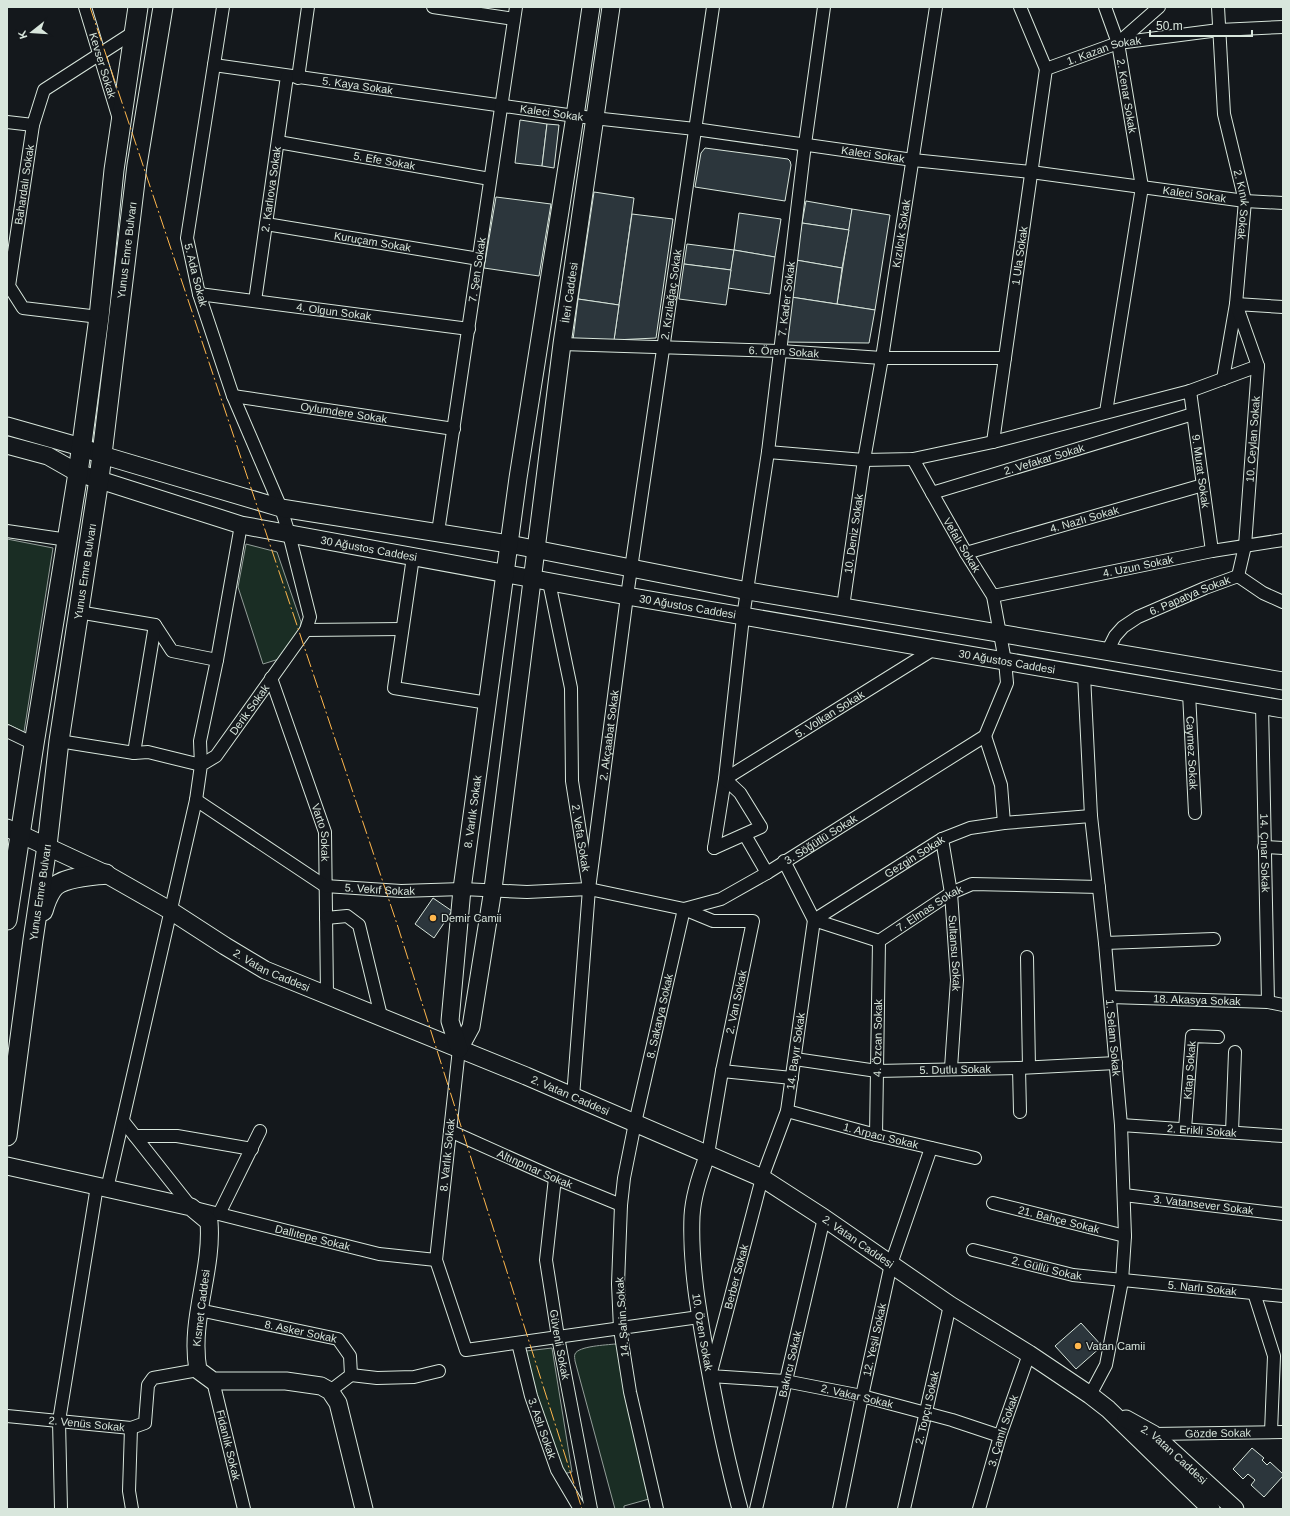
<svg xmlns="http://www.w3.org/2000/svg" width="1290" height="1516" viewBox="0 0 1290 1516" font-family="Helvetica,sans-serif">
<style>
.green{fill:#1a2d24;stroke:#939e99}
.building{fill:#2c363c;stroke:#d8e6dc}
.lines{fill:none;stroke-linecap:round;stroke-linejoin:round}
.minor-casing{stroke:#d8e6dc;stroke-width:14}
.tertiary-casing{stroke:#d8e6dc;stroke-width:17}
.secondary-casing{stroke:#d8e6dc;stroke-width:19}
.primary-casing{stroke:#d8e6dc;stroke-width:21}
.minor{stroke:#14181c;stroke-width:12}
.tertiary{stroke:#14181c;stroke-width:15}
.secondary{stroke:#14181c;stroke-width:17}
.primary{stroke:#14181c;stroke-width:19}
.power{stroke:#ffb74d;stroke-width:1;stroke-dasharray:14 3 2 3;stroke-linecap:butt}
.poi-dot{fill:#ffb74d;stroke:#14181c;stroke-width:1.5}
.labels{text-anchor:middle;stroke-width:3;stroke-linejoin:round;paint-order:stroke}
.street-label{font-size:11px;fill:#d8e6dc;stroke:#14181c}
.poi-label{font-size:11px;fill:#d8e6dc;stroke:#14181c;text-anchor:start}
</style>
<rect width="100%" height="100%" fill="#14181c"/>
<g class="green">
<path d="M7,539l46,9 -29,184 -17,-8z"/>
<path d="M246,544l31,8 24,70 -2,12 -20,25 -16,5 -25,-77z"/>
<path d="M615,1344l5,1 29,154 -25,7v3h-9l-40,-148c0,-2 -1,-5 0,-7 3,-8 32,-9 40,-10z"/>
<path d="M552,1348l20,124 -9,2 -25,-71 -12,-52z"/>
</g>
<g class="building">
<path d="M520,120l27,4 -5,42 -27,-3z"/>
<path d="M547,124l12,1 -5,43 -12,-2z"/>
<path d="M705,148l83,11 2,2 1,4 -6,36 -90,-14 6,-34z"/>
<path d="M594,192l40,6 -15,107 -41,-6z"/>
<path d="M496,197l55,7 -12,72 -55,-8z"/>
<path d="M806,201l46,8 -3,21 -47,-7z"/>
<path d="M852,209l38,6 -15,95 -38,-6z"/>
<path d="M739,213l42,6 -6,38 -41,-7z"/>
<path d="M632,214l41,5 -17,119 -42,2z"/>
<path d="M802,223l47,7 -7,38 -46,-8z"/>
<path d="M687,244l47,6 -3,20 -47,-6z"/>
<path d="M734,250l41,7 -5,37 -42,-6z"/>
<path d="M796,260l46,8 -5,36 -46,-7z"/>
<path d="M684,264l47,6 -5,35 -47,-6z"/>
<path d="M791,297l84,13 -6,33 -84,-1z"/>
<path d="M578,299l41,6 -5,35h-41z"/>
<path d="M433,898l19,13 -18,27 -19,-14z"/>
<path d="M1081,1323l21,23 -26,23 -21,-23z"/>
<path d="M1252,1448l12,10 -2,2 5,5 3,-3 13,12v2l-19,21 -13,-12 4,-5 -7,-6 -5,5 -10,-10z"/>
</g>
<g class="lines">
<defs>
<g id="minor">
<path id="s1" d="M85,7l34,112"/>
<path d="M433,7l81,12"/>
<path d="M1020,7l26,62"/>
<path id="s2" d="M1105,7l13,36 24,144 -36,225"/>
<path id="s3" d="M1218,7l6,107 21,87 -9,103 -13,75"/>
<path d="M1118,43l41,-36"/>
<path id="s4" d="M214,65l361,51 120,13 218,31 118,12 214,29 38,2"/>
<path id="s5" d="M1046,69l72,-26 101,-13 64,-3"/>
<path d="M298,78l10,-71"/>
<path d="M7,122l26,3"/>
<path id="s6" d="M278,142l212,37"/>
<path id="s7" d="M266,224l213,35"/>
<path id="s8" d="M199,294l270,35"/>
<path id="s9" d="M255,301l32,-225"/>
<path id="s10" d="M99,317l-76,-9 -14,-22 24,-161 11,-35 90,-58"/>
<path id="s11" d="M562,344l219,7 101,7h123"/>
<path id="s12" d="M1190,391l22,160"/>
<path id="s13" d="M233,396l221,33"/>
<path id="s14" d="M993,442l53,-373"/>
<path d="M768,452l96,8 49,-1 80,-17 197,-51 68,-25"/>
<path id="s15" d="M913,459l19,34 261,-79"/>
<path d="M7,531l61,9"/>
<path id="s16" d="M438,532l78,-525"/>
<path id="s17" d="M966,553l237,-68"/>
<path d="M413,557l-19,131 94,15"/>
<path id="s18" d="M1238,576l7,-30 13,-180 -22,-62 47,3"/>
<path id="s19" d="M549,582l22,106 1,93 17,108 -16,208"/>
<path id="s20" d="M993,596l219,-45 71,-11"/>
<path id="s21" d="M843,607l21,-147 18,-102 54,-351"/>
<path d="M78,612l77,13 17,26 45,9"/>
<path d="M306,630l96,-1"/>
<path id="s22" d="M1107,652l8,-16 8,-9 15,-10 67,-29 33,-12 25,17 20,9"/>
<path id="s23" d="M1084,675l7,141 14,127 16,182 4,111 -3,45 -16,84 -16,30"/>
<path id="s24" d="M271,678l54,154 2,163"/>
<path id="s25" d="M1189,693l6,120"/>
<path id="s26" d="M1262,705l6,297"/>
<path d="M7,731l27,13"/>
<path d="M985,736l16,49 3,38"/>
<path d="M59,741l75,12 14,-1 53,13 -1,-24 17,-81 24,-135"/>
<path d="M134,753l21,-128"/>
<path id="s27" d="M196,800l129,86 76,5 61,-2 65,3 62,-3 95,20 37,-10 46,-26 218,-137 22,-53 -2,-22 -12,-65 -27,-43 -34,-60"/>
<path d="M745,835l22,38"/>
<path id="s28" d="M942,839l9,54 6,87 -6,88"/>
<path d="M1264,847l19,1"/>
<path id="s29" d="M714,848l11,-69 18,-162 25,-165 37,-308 19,-137"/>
<path id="s30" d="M714,848l47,-21 -21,-34 -15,-14 209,-130"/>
<path id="s31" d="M784,861l30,59 128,-81 28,-11 34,-5 87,-7"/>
<path id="s32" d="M589,889l38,-293 86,-589"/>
<path d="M326,918l21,-2 12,9 22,91"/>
<path d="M1105,943l109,-4"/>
<path d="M1027,957l2,110"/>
<path id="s33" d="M1110,997l158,5 15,3"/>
<path d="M459,1049l-23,211 30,90 233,-33"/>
<path id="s34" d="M795,1059l82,12 142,-3 97,-5"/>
<path d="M1019,1068l1,44"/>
<path d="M722,1071l70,7"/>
<path id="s35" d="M787,1111l89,24 99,23"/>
<path id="s36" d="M123,1121l68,86 188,47 57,6"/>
<path id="s37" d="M1121,1125l162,11"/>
<path id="s38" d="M1185,1129l7,-93 26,1"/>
<path id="s39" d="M450,1131l105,47 66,27"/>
<path d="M1232,1132l3,-80"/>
<path id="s40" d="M876,1135l3,-194"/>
<path d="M135,1136h42l75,13"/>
<path id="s41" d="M555,1178l-9,82 12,77 33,172"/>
<path id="s42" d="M107,1189l89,-389 5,-35 15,-9 90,-126 4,-13 -21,-83 -8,-26 -48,-112 -34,-102 -12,-56 36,-231"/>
<path id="s43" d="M1124,1195l159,19"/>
<path id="s44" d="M993,1203l132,33"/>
<path d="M219,1214l41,-83"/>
<path id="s45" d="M973,1250l100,25 210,21"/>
<path d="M1254,1293l20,63 -3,76"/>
<path id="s46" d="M199,1310l139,29 12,17 1,19 -21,16"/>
<path id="s47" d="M518,1343l13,53 26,74 23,39"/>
<path d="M351,1375l26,3 37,-1 25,-6"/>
<path id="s48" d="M213,1381l31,128"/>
<path id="s49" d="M7,1416l124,12 14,-5 3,-38 5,-7 45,-8"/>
<path d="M131,1428l-2,63 3,18"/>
<path id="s50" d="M1153,1434l130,-2"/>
<path id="s51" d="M1000,1436l-48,-16 -90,-24 -77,-15 -75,-5 52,-198 25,-67 27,-191 65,21 72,-48 21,-9 127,3"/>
<path d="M61,1509l-2,-88 38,-235"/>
<path id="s52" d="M657,1509l-27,-117 -10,-63 -2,-45 3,-79 3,-27 11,-55 49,-214 29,12h40l-31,150 -14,83"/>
<path id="s53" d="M756,1509l68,-291"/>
<path id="s54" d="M839,1509l23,-113 29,-132 40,-116"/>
<path id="s55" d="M904,1509l46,-204"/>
<path id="s56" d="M979,1509l21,-73 29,-82"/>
</g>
<g id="tertiary">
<path id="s57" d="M708,1154c-7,18 -15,43 -16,62 -2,49 7,99 16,148 9,49 19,97 32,145"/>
</g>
<g id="secondary">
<path d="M7,426l74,21 21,8 179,53 228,36 239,47 535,90"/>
<path id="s58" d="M7,445l41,11 30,17 163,52 386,71 656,113"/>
<path id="s59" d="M7,828l99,46 65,37 54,35 40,24 261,106 236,102 62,40 126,87 79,49 61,41 18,14 103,100"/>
<path id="s60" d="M459,1049l12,-22 22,-138 69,-545 49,-337"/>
<path id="s61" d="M459,1049l-9,-28 12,-132 56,-411 57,-362 16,-109"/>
<path d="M7,1166l184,41 18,15c4,49 -20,98 -11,148l15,11h73l35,5 9,5 8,12 26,106"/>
<path id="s62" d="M1126,1419l27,15 82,75"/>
</g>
<g id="primary">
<path d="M43,911c2,-7 5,-15 9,-21 8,-13 39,-14 54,-16"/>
<path d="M7,920l27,-176 44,-271 21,-156 15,-147 24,-163"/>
<path id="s63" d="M7,1136l26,-196 14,-94 12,-105 40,-262 38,-314 26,-158"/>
</g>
</defs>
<use href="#minor" class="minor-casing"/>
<use href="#tertiary" class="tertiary-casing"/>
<use href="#secondary" class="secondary-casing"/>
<use href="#primary" class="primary-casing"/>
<use href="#minor" class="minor"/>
<use href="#tertiary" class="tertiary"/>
<use href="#secondary" class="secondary"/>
<use href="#primary" class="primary"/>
<path class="power" d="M90,7l308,920 184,582"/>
</g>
<g class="poi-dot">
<circle cx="433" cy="918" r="4"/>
<circle cx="1078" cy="1346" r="4"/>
</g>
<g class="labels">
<g class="street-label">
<text dy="4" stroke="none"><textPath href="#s5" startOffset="61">1. Kazan Sokak</textPath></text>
<text dy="4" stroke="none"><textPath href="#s1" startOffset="61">Kevser Sokak</textPath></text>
<text dy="4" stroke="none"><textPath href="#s4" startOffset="145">5. Kaya Sokak</textPath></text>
<text dy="4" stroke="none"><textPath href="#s2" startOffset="92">2. Kenar Sokak</textPath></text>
<text dy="4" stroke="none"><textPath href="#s4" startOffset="341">Kaleci Sokak</textPath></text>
<text dy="4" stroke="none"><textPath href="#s4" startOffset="665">Kaleci Sokak</textPath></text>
<text dy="4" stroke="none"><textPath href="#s6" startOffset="108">5. Efe Sokak</textPath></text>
<text dy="4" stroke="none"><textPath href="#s10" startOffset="205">Bahardalı Sokak</textPath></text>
<text dy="4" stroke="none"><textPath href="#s9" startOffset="113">2. Karlıova Sokak</textPath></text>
<text dy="4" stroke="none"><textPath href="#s4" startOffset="989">Kaleci Sokak</textPath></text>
<text dy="4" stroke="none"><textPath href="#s3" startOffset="200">2. Kınık Sokak</textPath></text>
<text dy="4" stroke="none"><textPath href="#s21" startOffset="378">Kızılcık Sokak</textPath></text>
<text dy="4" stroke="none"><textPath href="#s7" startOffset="108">Kuruçam Sokak</textPath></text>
<text dy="4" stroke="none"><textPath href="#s63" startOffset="894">Yunus Emre Bulvarı</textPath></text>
<text dy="4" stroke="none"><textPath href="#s14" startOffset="188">1 Ula Sokak</textPath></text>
<text dy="4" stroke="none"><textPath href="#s16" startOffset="265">7. Şen Sokak</textPath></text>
<text transform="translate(196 275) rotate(76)" y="4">5. Ada Sokak</text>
<text dy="4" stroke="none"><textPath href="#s60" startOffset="766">İleri Caddesi</textPath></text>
<text dy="4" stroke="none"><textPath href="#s32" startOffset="600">2. Kızılağaç Sokak</textPath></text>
<text dy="4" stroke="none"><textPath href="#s29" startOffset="554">7. Kader Sokak</textPath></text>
<text dy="4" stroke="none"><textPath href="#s8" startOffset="136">4. Olgun Sokak</textPath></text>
<text dy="4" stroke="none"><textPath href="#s11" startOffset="222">6. Ören Sokak</textPath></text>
<text dy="4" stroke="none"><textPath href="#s13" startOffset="112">Oylumdere Sokak</textPath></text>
<text dy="4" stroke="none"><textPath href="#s18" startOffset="138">10. Ceylan Sokak</textPath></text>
<text dy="4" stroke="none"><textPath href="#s15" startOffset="156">2. Vefakar Sokak</textPath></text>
<text dy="4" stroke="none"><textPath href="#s12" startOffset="81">9. Murat Sokak</textPath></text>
<text dy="4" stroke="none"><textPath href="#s17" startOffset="123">4. Nazlı Sokak</textPath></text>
<text dy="4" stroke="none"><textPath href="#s21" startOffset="74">10. Deniz Sokak</textPath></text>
<text transform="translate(962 545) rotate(59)" y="4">Vefalı Sokak</text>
<text dy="4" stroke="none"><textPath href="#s58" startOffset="378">30 Ağustos Caddesi</textPath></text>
<text dy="4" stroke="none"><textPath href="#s20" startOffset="148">4. Uzun Sokak</textPath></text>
<text dy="4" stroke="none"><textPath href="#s63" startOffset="570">Yunus Emre Bulvarı</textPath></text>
<text dy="4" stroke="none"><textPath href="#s22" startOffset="104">6. Papatya Sokak</textPath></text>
<text dy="4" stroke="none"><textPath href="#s58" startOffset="702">30 Ağustos Caddesi</textPath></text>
<text dy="4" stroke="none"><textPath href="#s58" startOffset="1026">30 Ağustos Caddesi</textPath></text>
<text dy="4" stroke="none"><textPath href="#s42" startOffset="509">Derik Sokak</textPath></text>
<text dy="4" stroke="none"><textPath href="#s30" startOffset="235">5. Volkan Sokak</textPath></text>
<text dy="4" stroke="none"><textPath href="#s32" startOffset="155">2. Akçaabat Sokak</textPath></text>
<text dy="4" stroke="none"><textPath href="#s25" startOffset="60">Caymez Sokak</textPath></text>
<text dy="4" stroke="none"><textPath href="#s61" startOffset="240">8. Varlık Sokak</textPath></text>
<text dy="4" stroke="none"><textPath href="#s24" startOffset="163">Varto Sokak</textPath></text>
<text dy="4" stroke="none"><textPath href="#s19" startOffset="259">2. Vefa Sokak</textPath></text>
<text dy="4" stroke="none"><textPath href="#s27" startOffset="671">3. Söğütlü Sokak</textPath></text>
<text dy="4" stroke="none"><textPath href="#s26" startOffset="148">14. Çınar Sokak</textPath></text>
<text dy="4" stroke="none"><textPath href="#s31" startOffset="185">Gezgin Sokak</textPath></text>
<text dy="4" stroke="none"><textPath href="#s27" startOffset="210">5. Vekıf Sokak</textPath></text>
<text dy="4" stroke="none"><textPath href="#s63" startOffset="246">Yunus Emre Bulvarı</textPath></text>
<text dy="4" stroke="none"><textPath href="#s51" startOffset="895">7. Elmas Sokak</textPath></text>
<text dy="4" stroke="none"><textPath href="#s28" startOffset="115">Sultansu Sokak</textPath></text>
<text dy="4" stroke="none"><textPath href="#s59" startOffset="301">2. Vatan Caddesi</textPath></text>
<text dy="4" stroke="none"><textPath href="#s33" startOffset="87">18. Akasya Sokak</textPath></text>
<text transform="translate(736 1002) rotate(-78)" y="4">2. Van Sokak</text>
<text dy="4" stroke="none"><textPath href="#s52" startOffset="501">8. Sakarya Sokak</textPath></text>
<text dy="4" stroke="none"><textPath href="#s23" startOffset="364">1. Selam Sokak</textPath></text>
<text dy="4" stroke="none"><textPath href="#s40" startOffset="97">4. Özcan Sokak</textPath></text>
<text dy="4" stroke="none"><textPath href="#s51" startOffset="634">14. Bayır Sokak</textPath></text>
<text dy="4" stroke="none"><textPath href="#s34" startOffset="161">5. Dutlu Sokak</textPath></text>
<text dy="4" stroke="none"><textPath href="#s38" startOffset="59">Kitap Sokak</textPath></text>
<text dy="4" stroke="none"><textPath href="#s59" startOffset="625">2. Vatan Caddesi</textPath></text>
<text dy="4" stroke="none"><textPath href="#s37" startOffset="81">2. Erikli Sokak</textPath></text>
<text dy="4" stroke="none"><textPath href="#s35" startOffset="97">1. Arpacı Sokak</textPath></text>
<text transform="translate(447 1155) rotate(-84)" y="4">8. Varlık Sokak</text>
<text dy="4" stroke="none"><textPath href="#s39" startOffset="93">Altınpınar Sokak</textPath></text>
<text dy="4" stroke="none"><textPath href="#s43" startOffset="80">3. Vatansever Sokak</textPath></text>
<text dy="4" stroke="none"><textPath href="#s44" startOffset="68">21. Bahçe Sokak</textPath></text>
<text dy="4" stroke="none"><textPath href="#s36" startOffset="235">Dallıtepe Sokak</textPath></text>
<text dy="4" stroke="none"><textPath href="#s59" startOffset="949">2. Vatan Caddesi</textPath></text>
<text dy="4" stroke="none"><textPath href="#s45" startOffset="76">2. Güllü Sokak</textPath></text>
<text dy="4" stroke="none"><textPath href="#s51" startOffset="400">Berber Sokak</textPath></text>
<text dy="4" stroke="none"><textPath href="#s45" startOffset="233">5. Narlı Sokak</textPath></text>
<text transform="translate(201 1308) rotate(-83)" y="4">Kısmet Caddesi</text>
<text transform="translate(622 1317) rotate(-94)" y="4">14. Şahin Sokak</text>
<text dy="4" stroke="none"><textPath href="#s57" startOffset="181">10. Özen Sokak</textPath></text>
<text dy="4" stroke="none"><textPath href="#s46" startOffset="104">8. Asker Sokak</textPath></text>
<text dy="4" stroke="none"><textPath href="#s54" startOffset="173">12. Yeşil Sokak</textPath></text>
<text dy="4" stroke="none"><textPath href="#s41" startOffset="168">Güvenli Sokak</textPath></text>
<text dy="4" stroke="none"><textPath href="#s53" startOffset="149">Bakırcı Sokak</textPath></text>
<text transform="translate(857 1396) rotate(13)" y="4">2. Vakar Sokak</text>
<text dy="4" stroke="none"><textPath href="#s55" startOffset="104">2. Topçu Sokak</textPath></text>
<text dy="4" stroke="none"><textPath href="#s49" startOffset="80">2. Venüs Sokak</textPath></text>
<text dy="4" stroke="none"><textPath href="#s47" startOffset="89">3. Aslı Sokak</textPath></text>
<text dy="4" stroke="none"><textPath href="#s56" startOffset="82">3. Çamlı Sokak</textPath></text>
<text dy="4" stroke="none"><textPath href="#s50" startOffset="65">Gözde Sokak</textPath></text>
<text dy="4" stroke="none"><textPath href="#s48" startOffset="66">Fidanlık Sokak</textPath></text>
<text dy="4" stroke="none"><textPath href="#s62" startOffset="60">2. Vatan Caddesi</textPath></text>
</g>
<g class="poi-label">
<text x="441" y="922">Demir Camii</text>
<text x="1086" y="1350">Vatan Camii</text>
</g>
</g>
<rect width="1290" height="1516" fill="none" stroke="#d8e6dc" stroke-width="16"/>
<g transform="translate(32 32) rotate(253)" stroke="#14181c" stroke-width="3" paint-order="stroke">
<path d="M0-3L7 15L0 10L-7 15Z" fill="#d8e6dc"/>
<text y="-6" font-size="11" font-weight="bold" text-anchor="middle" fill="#d8e6dc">K</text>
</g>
<path d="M1150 30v6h102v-6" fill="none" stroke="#d8e6dc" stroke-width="2"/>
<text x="1156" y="30" font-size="12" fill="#d8e6dc" stroke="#14181c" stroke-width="3" paint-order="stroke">50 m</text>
</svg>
